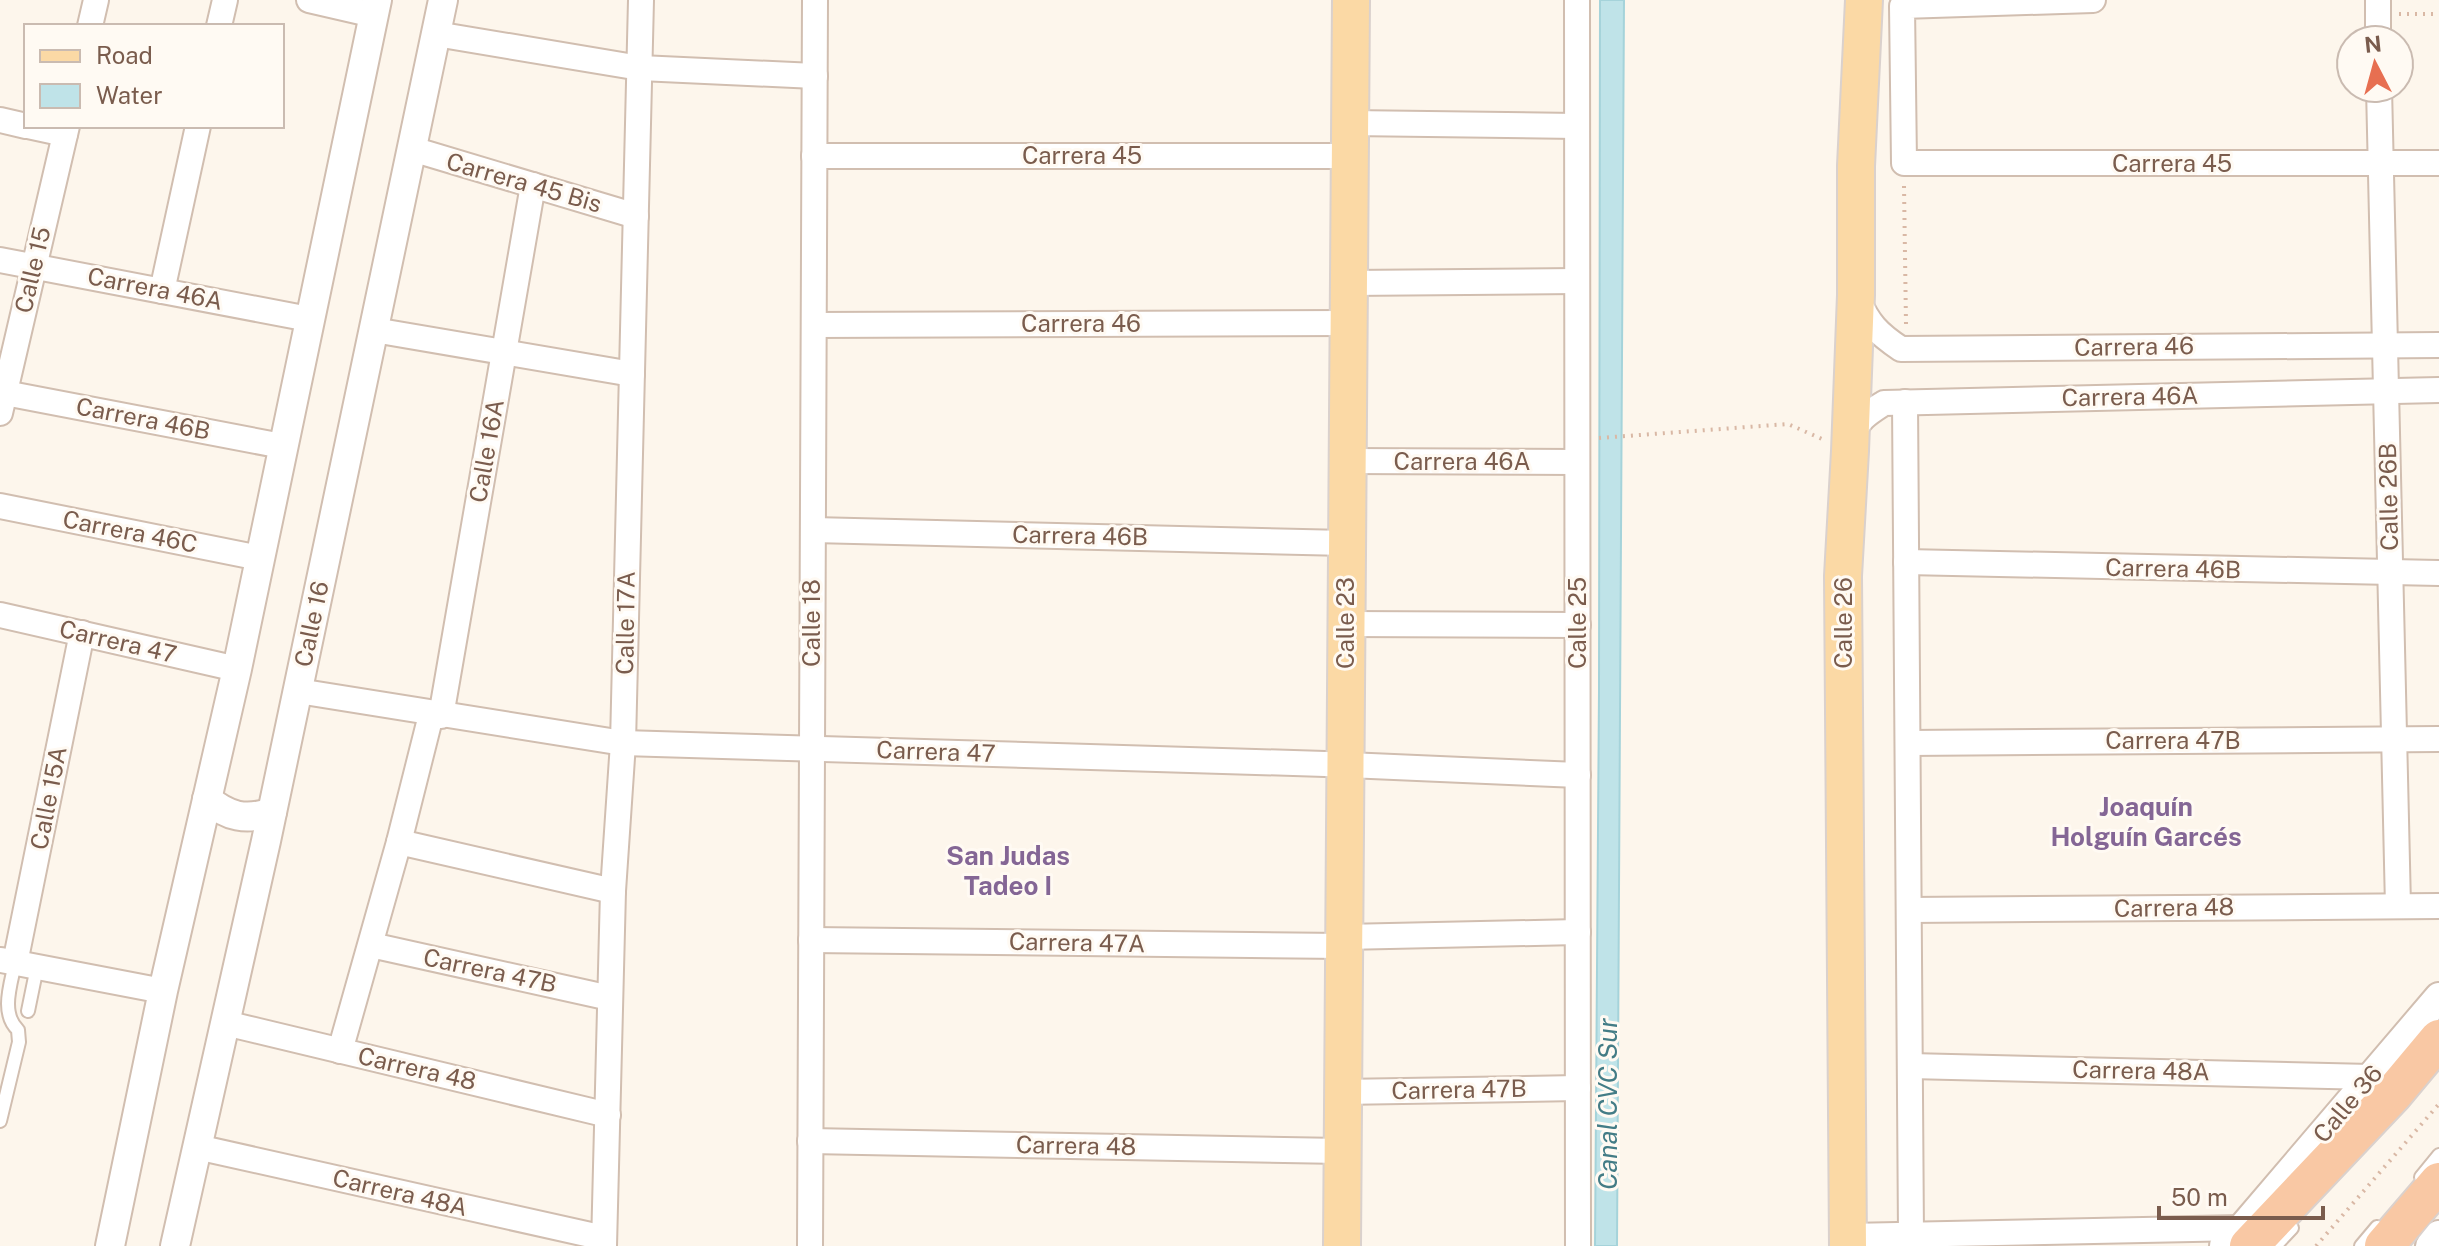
<svg xmlns="http://www.w3.org/2000/svg" width="2439" height="1246" viewBox="0 0 2439 1246" font-family="'Public Sans',sans-serif">
<style>
.water{fill:#bfe3e8;stroke:#a5d3da;stroke-width:2}
.lines{fill:none;stroke-linecap:round;stroke-linejoin:round}
.service-casing{stroke:#d1beb0;stroke-width:16}
.minor-casing{stroke:#d1beb0;stroke-width:28}
.tertiary-casing{stroke:#d1beb0;stroke-width:32}
.primary-casing{stroke:#dad1cd;stroke-width:40}
.trunk-casing{stroke:#dad1cd;stroke-width:42}
.path{stroke:#d9b8a5;stroke-width:4;stroke-dasharray:2 6;stroke-linecap:butt}
.service{stroke:#fff;stroke-width:12}
.minor{stroke:#fff;stroke-width:24}
.tertiary{stroke:#fff;stroke-width:28}
.primary{stroke:#fbd9a5;stroke-width:36}
.trunk{stroke:#f9c8a4;stroke-width:38}
.labels{text-anchor:middle;stroke-width:6;stroke-linejoin:round;paint-order:stroke}
.street-label{font-size:24px;fill:#7a5c4d;stroke:#fffaf3}
.neighbourhood-label{font-size:26px;font-weight:bold;fill:#846695;stroke:#fffaf3}
.water-label{font-size:26px;font-style:italic;fill:#437c86;stroke:#fffaf3}
</style>
<rect width="100%" height="100%" fill="#fdf6ec"/>
<path class="water" d="M1600,0h24l-7,1246h-22l4,-555z"/>
<g class="lines">
<defs>
<g id="service">
<path d="M28,1011l9,-44"/>
<path d="M0,1121l19,-79 -1,-12c-18,-17 -7,-46 -3,-67"/>
<path d="M2421,1177l18,-22"/>
<path d="M2275,1246l17,-18"/>
<path d="M2361,1246l16,-19"/>
</g>
<g id="minor">
<path d="M309,0l65,15"/>
<path d="M1577,0l1,1246"/>
<path d="M2093,0l-191,6 2,157h535"/>
<path d="M90,26l6,-26"/>
<path d="M219,26l6,-26"/>
<path d="M436,34l204,34 175,8"/>
<path d="M2378,40v-40"/>
<path d="M2379,88l19,818"/>
<path d="M0,120l26,6"/>
<path d="M1350,123l227,3"/>
<path d="M28,126l37,8"/>
<path d="M412,149l224,67"/>
<path d="M814,156h535"/>
<path d="M0,260l309,59"/>
<path d="M1349,283l228,-2"/>
<path d="M162,291l36,-165"/>
<path d="M1857,298c12,26 20,35 44,51l538,-4"/>
<path d="M814,325l534,-2"/>
<path d="M374,330l258,44"/>
<path d="M5,393l277,53"/>
<path d="M1905,402l6,833"/>
<path d="M0,413l67,-287"/>
<path d="M1853,437c3,-17 17,-25 31,-34l555,-13"/>
<path d="M1347,461l230,1"/>
<path d="M0,506l260,52"/>
<path d="M813,530l533,13"/>
<path d="M1906,562l533,11"/>
<path d="M0,615l237,54"/>
<path d="M1346,624l232,1"/>
<path d="M298,691l325,52 702,21 253,11"/>
<path d="M441,716l92,-531"/>
<path d="M1908,743l531,-4"/>
<path d="M399,842l214,49"/>
<path d="M1909,910l530,-4"/>
<path d="M1344,937l234,-5"/>
<path d="M811,940l532,6"/>
<path d="M371,945l239,53"/>
<path d="M1,960l162,31"/>
<path d="M15,963l67,-330"/>
<path d="M225,1023l383,92"/>
<path d="M340,1051l59,-209 32,-127"/>
<path d="M1910,1066l461,11"/>
<path d="M1341,1092l237,-4"/>
<path d="M810,1141l531,10"/>
<path d="M197,1147l407,91"/>
<path d="M1848,1236l394,-8"/>
<path d="M604,1246l9,-355 10,-148 18,-743"/>
<path d="M810,1246l5,-1246"/>
</g>
<g id="tertiary">
<path d="M207,799c21,18 39,22 65,13"/>
<path d="M110,1246l53,-255 74,-322 140,-669"/>
<path d="M175,1246l91,-405 177,-841"/>
<path d="M2224,1246l18,-18 197,-231"/>
<path d="M2430,1246l9,-11"/>
</g>
<g id="primary">
<path d="M1342,1246l9,-1246"/>
<path d="M1848,1246l-5,-670 7,-125 6,-156v-129l8,-166"/>
</g>
<g id="trunk">
<path d="M2249,1246l144,-152 46,-55"/>
<path d="M2384,1246l55,-64"/>
</g>
</defs>
<use href="#service" class="service-casing"/>
<use href="#minor" class="minor-casing"/>
<use href="#tertiary" class="tertiary-casing"/>
<use href="#primary" class="primary-casing"/>
<use href="#trunk" class="trunk-casing"/>
<g class="path">
<path d="M2399,14h40"/>
<path d="M1904,186l2,138"/>
<path d="M1599,438l189,-14 34,15"/>
<path d="M2316,1246l123,-142"/>
</g>
<use href="#service" class="service"/>
<use href="#minor" class="minor"/>
<use href="#tertiary" class="tertiary"/>
<use href="#primary" class="primary"/>
<use href="#trunk" class="trunk"/>
</g>
<g class="labels">
<g class="street-label">
<text x="1082" y="164">Carrera 45</text>
<text x="2172" y="172">Carrera 45</text>
<text transform="translate(524 183) rotate(16)" y="8">Carrera 45 Bis</text>
<text transform="translate(33 270) rotate(-77)" y="8">Calle 15</text>
<text transform="translate(155 289) rotate(11)" y="8">Carrera 46A</text>
<text x="1081" y="332">Carrera 46</text>
<text transform="translate(2134 347) rotate(-1)" y="8">Carrera 46</text>
<text transform="translate(2130 397) rotate(-1)" y="8">Carrera 46A</text>
<text transform="translate(143 419) rotate(11)" y="8">Carrera 46B</text>
<text transform="translate(487 451) rotate(-80)" y="8">Calle 16A</text>
<text x="1462" y="470">Carrera 46A</text>
<text transform="translate(2389 497) rotate(-91)" y="8">Calle 26B</text>
<text transform="translate(130 532) rotate(11)" y="8">Carrera 46C</text>
<text transform="translate(1080 536) rotate(1)" y="8">Carrera 46B</text>
<text transform="translate(2173 569) rotate(1)" y="8">Carrera 46B</text>
<text transform="translate(626 623) rotate(-89)" y="8">Calle 17A</text>
<text transform="translate(812 623) rotate(-90)" y="8">Calle 18</text>
<text transform="translate(1346 623) rotate(-90)" y="8">Calle 23</text>
<text transform="translate(1578 623) rotate(-90)" y="8">Calle 25</text>
<text transform="translate(1844 623) rotate(-90)" y="8">Calle 26</text>
<text transform="translate(312 624) rotate(-78)" y="8">Calle 16</text>
<text transform="translate(118 642) rotate(13)" y="8">Carrera 47</text>
<text x="2173" y="749">Carrera 47B</text>
<text transform="translate(936 752) rotate(2)" y="8">Carrera 47</text>
<text transform="translate(49 798) rotate(-79)" y="8">Calle 15A</text>
<text transform="translate(2174 908) rotate(-1)" y="8">Carrera 48</text>
<text transform="translate(1077 943) rotate(1)" y="8">Carrera 47A</text>
<text transform="translate(490 971) rotate(12)" y="8">Carrera 47B</text>
<text transform="translate(417 1069) rotate(13)" y="8">Carrera 48</text>
<text transform="translate(2141 1071) rotate(1)" y="8">Carrera 48A</text>
<text transform="translate(1459 1090) rotate(-1)" y="8">Carrera 47B</text>
<text transform="translate(2348 1104) rotate(-50)" y="8">Calle 36</text>
<text transform="translate(1076 1146) rotate(1)" y="8">Carrera 48</text>
<text transform="translate(400 1193) rotate(13)" y="8">Carrera 48A</text>
</g>
<g class="neighbourhood-label">
<text x="2146" y="816">Joaquín<tspan x="2146" dy="30">Holguín Garcés</tspan></text>
<text x="1008" y="865">San Judas<tspan x="1008" dy="30">Tadeo I</tspan></text>
</g>
<g class="water-label">
<text transform="translate(1608 1104) rotate(-90)" y="9">Canal CVC Sur</text>
</g>
</g>
<rect x="24" y="24" width="260" height="104" fill="#fffaf3" stroke="#cabbb1" stroke-width="2"/>
<rect x="40" y="50" width="40" height="12" fill="#fbd9a5" stroke="#cabbb1" stroke-width="2"/>
<text x="96" y="64" font-size="24" fill="#7a5c4d">Road</text>
<rect x="40" y="84" width="40" height="24" fill="#bfe3e8" stroke="#cabbb1" stroke-width="2"/>
<text x="96" y="104" font-size="24" fill="#7a5c4d">Water</text>
<g transform="translate(2375 64) rotate(354)"><circle r="38" fill="#fffaf3" stroke="#cabbb1" stroke-width="2"/>
<path d="M0-6L14 30L0 20L-14 30Z" fill="#e76f51"/>
<text y="-12" font-size="22" font-weight="bold" text-anchor="middle" fill="#7a5c4d">N</text>
</g>
<path d="M2159 1206v12h164v-12" fill="none" stroke="#7a5c4d" stroke-width="4"/>
<text x="2171" y="1206" font-size="24" fill="#7a5c4d" stroke="#fffaf3" stroke-width="6" paint-order="stroke">50 m</text>
</svg>
